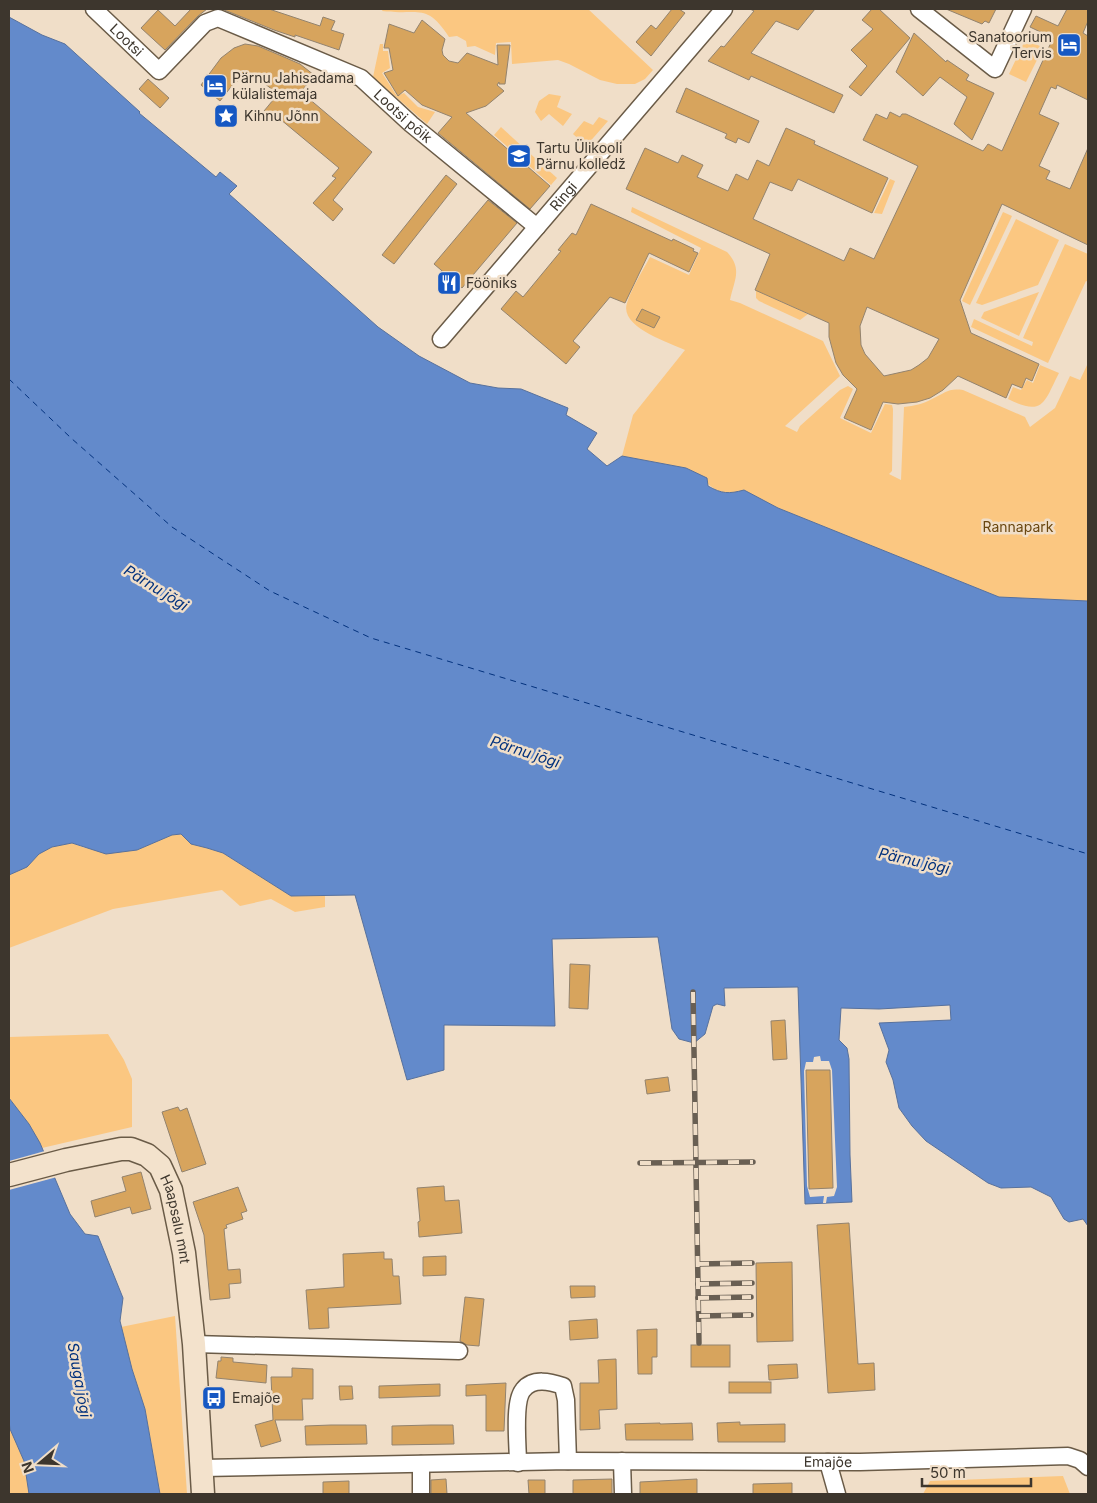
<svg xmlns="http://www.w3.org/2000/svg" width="1097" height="1503" viewBox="0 0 1097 1503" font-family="Inter,sans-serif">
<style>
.green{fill:#fbc781}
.water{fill:#638acb;stroke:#58719c}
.pier{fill:#f0dec8}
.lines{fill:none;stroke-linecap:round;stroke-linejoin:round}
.ferry{stroke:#02317d;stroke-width:1;stroke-dasharray:6 5;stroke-linecap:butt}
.building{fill:#d7a45d;stroke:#93836e;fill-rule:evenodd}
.minor-casing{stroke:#6a5b47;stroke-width:19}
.secondary-casing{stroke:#6a5b47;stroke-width:25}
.minor{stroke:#fff;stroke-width:16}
.secondary{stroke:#f3e2cc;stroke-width:22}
.rail-casing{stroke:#695f53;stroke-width:5.5}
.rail{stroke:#f0dec8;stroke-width:4;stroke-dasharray:11;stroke-linecap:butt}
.labels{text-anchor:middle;stroke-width:5;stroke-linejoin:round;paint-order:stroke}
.poi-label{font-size:14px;fill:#3d362d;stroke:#f0dec8;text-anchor:start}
.street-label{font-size:14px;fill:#3d362d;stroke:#f0dec8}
.park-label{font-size:14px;fill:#6a4710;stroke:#f0dec8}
.water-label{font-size:15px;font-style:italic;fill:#02317d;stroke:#f0dec8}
</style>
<rect width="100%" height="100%" fill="#f0dec8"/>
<g class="green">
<path d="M383,9h205l65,61 -8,9 -10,5h-18l-17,-4 -31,-16 -11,-4 -46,4 -1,-22 -15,1 -1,12 -20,-9 -8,1 -1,-6 -9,-5 -8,1c-23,-36 -32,-21 -67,-26z"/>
<path d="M1025,40l15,6 -2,4 3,2 -15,30 -17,-8z"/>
<path d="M380,44h3v7h5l2,17 -8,5 15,23 7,-3 14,14 17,5 -8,12 -54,-47z"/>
<path d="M549,94l12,2 -4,11 15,7 -9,12 -14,-12 -8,7 -6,-9 4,-11z"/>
<path d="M599,117l9,4 -28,32 -4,-3 7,-7 -10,-9 11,-13 9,4z"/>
<path d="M501,127l56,51 -6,7 -57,-50z"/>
<path d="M890,179l5,2 -13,33 -8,-1z"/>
<path d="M632,207l95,45c16,17 7,28 3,48l10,3 83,38 17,35 -55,50 12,6 3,-6 40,-36 8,-4 5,3 -13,29 31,15 14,-29 7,1 1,4 -1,62 -3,3 12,6 3,-73c10,-1 19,-3 28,-8 14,-6 15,-11 31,-9l62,27 5,10 25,-19 15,-32 10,4 8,-17v238l-89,-4 -221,-89 -34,-18 -14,4 -14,-4 -30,-22 -64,-12 11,-41 52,-65c-17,-8 -66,-23 -58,-47 5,-16 15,-31 23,-46l39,18 12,-27 -70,-36z"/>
<path d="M1003,212l9,4 -42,89 -8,-4z"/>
<path d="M1016,219l43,21 -21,45 -56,20 -6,-2z"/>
<path d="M1065,244l23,10v28l-2,-1 -38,82 -77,-36 3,-8 58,27 1,-4 -10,-4z"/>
<path d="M756,290l52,24 -8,6 -41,-19 -3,-3z"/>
<path d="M1039,292l-20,44 -38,-18 3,-6z"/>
<path d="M1040,365l19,8c-15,29 -15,44 -51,26l5,-12 8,3 6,-10 6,3z"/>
<path d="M182,834l9,10 16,4 16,5 68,43 34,-1v12l-30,5 -24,-13 -31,7 -18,-16 -109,19 -104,39v-73l18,-8 12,-13 13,-7 20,-4 13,5 52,2 35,-15z"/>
<path d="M108,1034l16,26 8,19v48l-90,21 -13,-24 -20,-26v-61z"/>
<path d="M175,1316l12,178h-27l-15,-85 -13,-40 -11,-42z"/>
<path d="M9,1421l1,8 14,32 5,33h-20z"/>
<path d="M1063,1476l7,18h-147l7,-13z"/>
</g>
<g class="water">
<path d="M9,17l33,18 23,9 75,68 -1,1 77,64 4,-5 17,14 -8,8 149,133 41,29 51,27 28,5 23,1 47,19 -2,7 31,18 -10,16 20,17 15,-10 64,12 21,10 1,8c14,8 21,8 36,4l34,18 221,89 89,4v625l-5,-7 -14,3 -5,-3 -13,-22 -20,-10 -30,1 -13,-5 -62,-42 -14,-15 -13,-18 -6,-28 -7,-18 3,-12 -10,-27 72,-3 -1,-15 -71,4 -38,-1 -2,32 8,8 2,11 1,96 2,47 -47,2 -7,-217 -74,1 1,18 -8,-2 -4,2 -8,28 -11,9 -15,-4 -7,-10 -14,-92 -106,2 3,87 -111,-1v45l-37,10 -52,-185 -64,1 -68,-43 -16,-5 -16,-4 -10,-10 -9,1 -35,15 -31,4 -34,-11 -20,4 -13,7 -12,13 -18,8z"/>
<path d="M9,1098l20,26 11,19 30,71 15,20 13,2 25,62 -3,23 12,48 13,40 15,85h-131l-5,-33 -14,-32 -1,-8z"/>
</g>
<g class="pier">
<path d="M820,1056l1,5h8l3,9 5,117 -3,9 -7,1 -1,6h-3l1,-7 -14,1 -3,-11 -3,-115 2,-9h7l1,-5z"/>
<path d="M45,1151l12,26 -48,13v-29z"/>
</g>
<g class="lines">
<path class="ferry" d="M9,379l62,59 101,89 98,64 101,47 717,216"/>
</g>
<g class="building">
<path d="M191,9h16l-9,7 -33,34 -24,-22 17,-18 17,16z"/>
<path d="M222,9h47l51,17 3,-9 12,4 -4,9 13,4 -5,16 -44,-15v2l-21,-7z"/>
<path d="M672,9h7l6,4 -34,43 -15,-14 15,-17 5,4z"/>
<path d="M750,9h65l-17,21 -22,-9 -25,32 92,42 -9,18 -83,-37 -2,4 -41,-19 13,-15 3,1 30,-36z"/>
<path d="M872,9h7l31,29 -49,58 -12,-9 18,-21 -16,-16 22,-21 -11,-9z"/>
<path d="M946,9h50l-7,14 -4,-2 -3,3z"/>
<path d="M1067,9h21v12l-5,12 5,3v64l-31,-15 -1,4 -5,-2 -12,27 20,9 -20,43 11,5 -4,8 24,10 18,-41v97l-86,-41 -42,96 11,33 68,31 -7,17 -6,-3 -4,10 -10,-4 -6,14 -48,-22 -15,14 -13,8 -13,4 -19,2 -15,-2 -12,28 -27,-12 13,-29 -14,-14 -7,-12 -7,-26v-14l-74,-33 15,-36 -144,-65 19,-41 33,15 4,-8 21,10 -6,12 31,14 8,-17 12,6 9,-20 12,6 17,-38 29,13 -1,3 74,34 -16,35 -74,-34 -6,12 -22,-9 -17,37 91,42 6,-13 24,11 44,-93 -55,-26 13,-26 11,5 3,-7 10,5 2,-3h4l77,37 5,-7 14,7 51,-113 -23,-11 6,-11 22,10zM867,307l72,32 -11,19 -9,7 -8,5 -27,6 -19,-22 -4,-9 -1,-19z"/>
<path d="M422,20l23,19 -3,11 1,5 6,6 9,2 9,-10 31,12 -1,-20h13l-5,39h-6v-2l-2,3 7,6 -18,15 -20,7 84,73 -20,23 -92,-76 14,-16 -30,-12 -17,-15 -7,6 -14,-23 9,-3 -4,-22h-5l5,-24 25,9z"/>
<path d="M914,33l32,29 1,-2 22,15 -3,5 28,13 -22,47 -18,-16 13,-27 -27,-20 -17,19 -27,-24z"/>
<path d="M245,44l13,2 26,11 16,7 14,11 -13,17 71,60 -39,48 10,9 -10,12 -20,-18 23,-25 -4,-2 7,-8 -59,-49 -1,2 -15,-10 14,-17 -27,-21 -17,10 -14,18 -19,-16 20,-27 13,-10z"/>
<path d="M148,79l21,19 -9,10 -21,-19z"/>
<path d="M686,88l73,33 -10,22 -11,-5 -2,5 -11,-5 2,-4 -51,-22z"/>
<path d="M446,175l11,9 -63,80 -12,-9z"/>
<path d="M488,200l29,23 -55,65 -28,-24z"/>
<path d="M591,204l81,37 1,-2 21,10 -1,2 5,2 -9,19 -40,-19 -24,50 -15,-6 -37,44 7,6 -14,17 -65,-55 15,-18 7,6 38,-46 -3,-1 14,-17 4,2z"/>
<path d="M642,309l18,8 -6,11 -18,-8z"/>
<path d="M570,964l20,1 -2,44 -19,-1z"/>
<path d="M785,1020l2,39 -14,1 -2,-39z"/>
<path d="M806,1070h24l3,118 -24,1z"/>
<path d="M668,1077l2,14 -23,3 -2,-14z"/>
<path d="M178,1107l2,4 7,-3 19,56 -24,8 -20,-60z"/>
<path d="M141,1172l10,37 -19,5 -2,-7 -35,10 -4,-16 35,-10 -4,-14z"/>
<path d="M444,1186l1,15 14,-1 3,33 -43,4 -1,-15 2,-1 -3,-33z"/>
<path d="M238,1187l9,24 -6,2 2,6 -17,6 1,3 -3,1 4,41 12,-1 1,14 -12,1 1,14 -20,2 -6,-65 -11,-33z"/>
<path d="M849,1223l9,141 16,-1 1,27 -47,3 -11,-168z"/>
<path d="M384,1252v7h8l1,17h6l2,28 -73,4 1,20 -20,1 -3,-39 38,-3 -1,-33z"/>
<path d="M446,1256v19l-23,1v-19z"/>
<path d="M792,1262l1,79 -36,1 -1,-79z"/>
<path d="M570,1286h25v11l-24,1z"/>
<path d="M465,1297l19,2 -5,47 -12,-1 -7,-4z"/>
<path d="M597,1319l1,19 -28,2 -1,-19z"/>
<path d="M657,1329v28h-5v17h-14l-1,-44z"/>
<rect x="691" y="1345" width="39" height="22"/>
<path d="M221,1357l12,1v4l34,3 -1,18 -50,-5 2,-17h3z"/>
<path d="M616,1359l1,50 -18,1 1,19 -20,1v-47h19l-1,-23z"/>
<path d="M797,1364l1,14 -29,2 -1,-15z"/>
<path d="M292,1368l21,1v30h-11l1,21h-28l6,21 -20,6 -6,-22 18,-5 -2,-43h21z"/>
<rect x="729" y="1382" width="42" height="11"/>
<path d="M506,1383l-2,48h-18v-36l-20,1v-11z"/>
<path d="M440,1384v12l-61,2v-12z"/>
<path d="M339,1386h13l1,13 -13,1z"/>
<path d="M740,1422v3l45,-1v18h-67l-1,-19z"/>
<path d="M660,1423v1l32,-1 1,17h-67l-1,-16z"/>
<path d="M331,1425h35l1,19 -61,1 -1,-19z"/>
<path d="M431,1425h22l1,19 -62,1v-19z"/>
<path d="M446,1479l1,15h-16v-14z"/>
<path d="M612,1479v15h-39v-14z"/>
<path d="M697,1479v15h-57v-12z"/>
<path d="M528,1480h17v14h-16z"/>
<path d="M349,1481v13h-26v-12z"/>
<path d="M792,1483v11h-39v-10z"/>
</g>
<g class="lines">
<defs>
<g id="minor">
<path id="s1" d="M94,9l65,62 46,-48 13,-5 143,60 50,46 126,103"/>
<path d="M919,9l76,60 28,-60"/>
<path id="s2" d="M441,339l283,-330"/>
<path d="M194,1344l265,7"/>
<path d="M622,1461l1,33"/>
<path d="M828,1462l9,32"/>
<path d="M518,1463c0,-17 -5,-61 5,-73 10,-13 28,-8 40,-4l3,14 2,61"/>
<path d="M421,1464v30"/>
<path id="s3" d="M202,1468l366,-7 292,1 208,-6 12,4 8,7"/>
</g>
<g id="secondary">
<path id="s4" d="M9,1175l57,-15 55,-11h10l16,6 13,11 11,24 13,63 10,91 9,150"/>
</g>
</defs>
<use href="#minor" class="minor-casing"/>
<use href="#secondary" class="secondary-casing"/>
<use href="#minor" class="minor"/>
<use href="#secondary" class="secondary"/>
<defs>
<g id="rail">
<path d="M693,992l6,351"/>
<path d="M640,1163l113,-1"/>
<path d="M698,1264l54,-1"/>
<path d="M698,1284l54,-1"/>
<path d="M698,1298l53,-1"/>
<path d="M699,1316l52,-1"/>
</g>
</defs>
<use href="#rail" class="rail-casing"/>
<use href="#rail" class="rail"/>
</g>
<defs>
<symbol id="hotel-square" viewBox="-11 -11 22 22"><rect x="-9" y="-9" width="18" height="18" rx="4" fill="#1658c3" stroke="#f0dec8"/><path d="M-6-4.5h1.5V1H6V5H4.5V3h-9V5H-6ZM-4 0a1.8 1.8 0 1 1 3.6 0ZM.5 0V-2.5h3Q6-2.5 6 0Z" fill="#fff"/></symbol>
<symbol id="sight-square" viewBox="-11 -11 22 22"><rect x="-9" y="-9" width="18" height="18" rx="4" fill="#1658c3" stroke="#f0dec8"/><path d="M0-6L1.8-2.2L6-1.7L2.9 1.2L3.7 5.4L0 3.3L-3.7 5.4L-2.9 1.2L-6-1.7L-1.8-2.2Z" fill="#fff"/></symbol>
<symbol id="university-square" viewBox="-11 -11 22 22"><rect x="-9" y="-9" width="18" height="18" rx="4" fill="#1658c3" stroke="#f0dec8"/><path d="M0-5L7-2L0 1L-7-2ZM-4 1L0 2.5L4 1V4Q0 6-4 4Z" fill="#fff"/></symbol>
<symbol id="restaurant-square" viewBox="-11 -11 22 22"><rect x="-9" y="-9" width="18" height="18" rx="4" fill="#1658c3" stroke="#f0dec8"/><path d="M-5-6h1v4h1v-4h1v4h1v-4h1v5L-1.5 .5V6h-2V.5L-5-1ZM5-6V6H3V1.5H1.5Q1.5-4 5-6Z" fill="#fff"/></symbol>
<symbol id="bus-square" viewBox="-11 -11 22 22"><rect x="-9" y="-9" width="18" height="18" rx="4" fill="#1658c3" stroke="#f0dec8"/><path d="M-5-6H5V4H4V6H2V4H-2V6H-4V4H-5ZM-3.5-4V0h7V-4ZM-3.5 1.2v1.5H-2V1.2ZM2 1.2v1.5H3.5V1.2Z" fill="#fff"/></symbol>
</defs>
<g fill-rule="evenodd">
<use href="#hotel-square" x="1055" y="31" width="28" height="28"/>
<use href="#hotel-square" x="201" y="72" width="28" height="28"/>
<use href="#sight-square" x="212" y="102" width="28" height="28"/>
<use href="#university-square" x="505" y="142" width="28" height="28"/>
<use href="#restaurant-square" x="435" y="269" width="28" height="28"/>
<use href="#bus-square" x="200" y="1384" width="28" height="28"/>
</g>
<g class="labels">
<g class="poi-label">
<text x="1052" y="42" text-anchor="end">Sanatoorium<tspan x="1052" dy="16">Tervis</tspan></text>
<text x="232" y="83">Pärnu Jahisadama<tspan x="232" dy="16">külalistemaja</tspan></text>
<text x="244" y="121">Kihnu Jõnn</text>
<text x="536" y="153">Tartu Ülikooli<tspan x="536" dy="16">Pärnu kolledž</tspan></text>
<text x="466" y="288">Fööniks</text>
<text x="232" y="1403">Emajõe</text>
</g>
<g class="street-label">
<text dy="5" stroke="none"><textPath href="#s1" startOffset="45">Lootsi</textPath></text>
<text dy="5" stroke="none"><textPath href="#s1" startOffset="382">Lootsi põik</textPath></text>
<text dy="5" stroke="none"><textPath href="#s2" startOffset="188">Ringi</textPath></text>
<text dy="5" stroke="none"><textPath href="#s4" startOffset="215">Haapsalu mnt</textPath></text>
<text dy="5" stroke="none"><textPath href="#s3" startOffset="626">Emajõe</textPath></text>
</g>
<g class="park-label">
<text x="1018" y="532">Rannapark</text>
</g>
<g class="water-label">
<text transform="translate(156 588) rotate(32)" y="5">Pärnu jõgi</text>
<text transform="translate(525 752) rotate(18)" y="5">Pärnu jõgi</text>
<text transform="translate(914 861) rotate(13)" y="5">Pärnu jõgi</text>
<text transform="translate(79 1380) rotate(80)" y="5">Sauga jõgi</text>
</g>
</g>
<rect width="1097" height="1503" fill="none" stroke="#3d362d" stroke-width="20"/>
<g transform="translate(40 1463) rotate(251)" stroke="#f0dec8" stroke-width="4" paint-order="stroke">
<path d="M0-4L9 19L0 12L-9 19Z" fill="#3d362d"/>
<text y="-8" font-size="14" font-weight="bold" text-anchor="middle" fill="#3d362d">N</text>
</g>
<path d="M922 1478v8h109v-8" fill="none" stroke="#3d362d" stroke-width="2.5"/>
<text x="930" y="1478" font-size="15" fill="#3d362d" stroke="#f0dec8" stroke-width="4" paint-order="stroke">50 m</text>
</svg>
